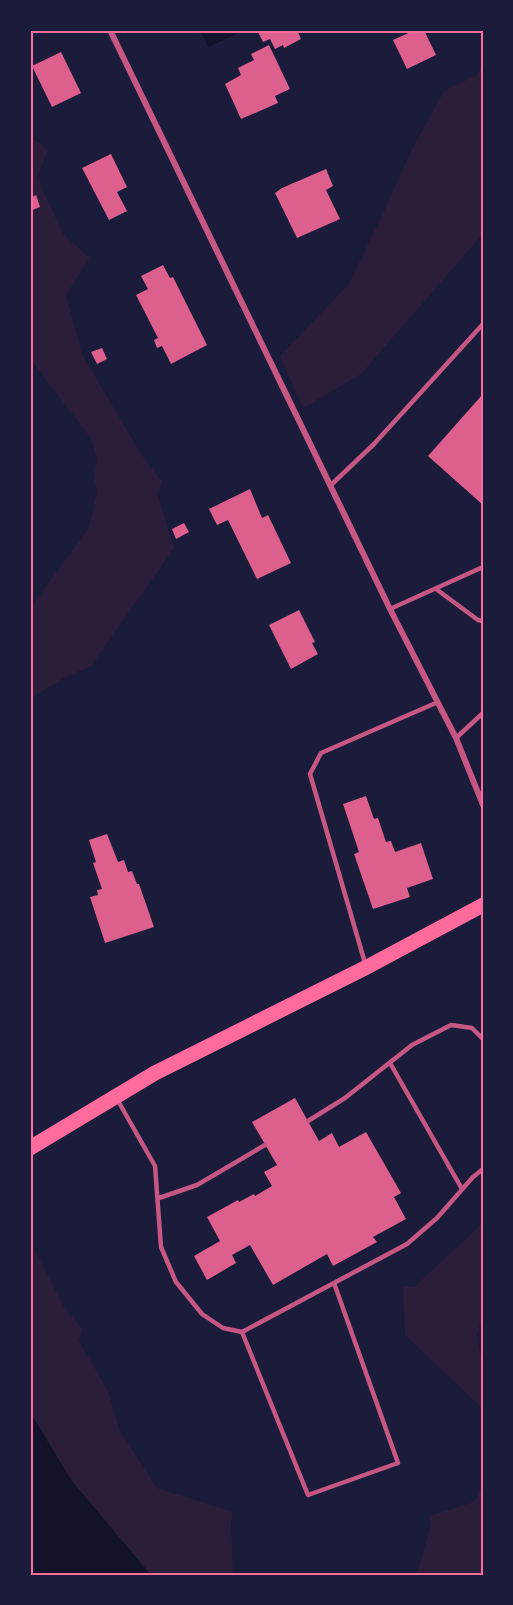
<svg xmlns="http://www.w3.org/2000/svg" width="513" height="1605" viewBox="0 0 513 1605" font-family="'DejaVu Sans',sans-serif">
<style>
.green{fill:#2a1e3b}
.water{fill:#12122b}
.building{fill:#dd5f8e}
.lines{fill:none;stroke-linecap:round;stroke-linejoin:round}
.service{stroke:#c65784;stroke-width:4.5}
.minor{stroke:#c65784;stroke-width:6}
.primary{stroke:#ff6b9d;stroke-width:15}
.neatline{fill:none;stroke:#ff6b9d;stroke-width:2}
</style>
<rect width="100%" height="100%" fill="#1b1b3a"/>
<g class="green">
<path d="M483,65v169l-122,140 -58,34 -23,-52 68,-71 32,-65 30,-67 34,-62 33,-16z"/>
<path d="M30,136l18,14 -11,27 26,57 27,24 -24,37 16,59 59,100 21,28 -5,11 17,55 -83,118 -28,12 -33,21v-91l59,-80 8,-36 -3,-14 3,-21 -7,-20 -60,-78z"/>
<path d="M483,1223v91l-6,21 6,36v38l-78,-74 -2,-48h11z"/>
<path d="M30,1241l34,66 18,22 -3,12 29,50 12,40 37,57 76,24 -2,9 2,54h-82l-80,-95 -41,-68z"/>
<path d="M483,1485v90h-66l14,-52 -2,-7 45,-14z"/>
</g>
<g class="water">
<path d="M203,30h40v1l-35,16 -7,-16z"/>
<path d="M30,1412l41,68 80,95h-121z"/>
</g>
<g class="building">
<path d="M257,30h40l4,9 -17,9 -1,-3 -8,4 -5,-10 -7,3z"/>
<path d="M415,30h9l12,25 -29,14 -14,-29z"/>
<path d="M269,45l21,44 -15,7 3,7 -37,16 -16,-35 16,-9 -3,-7 16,-8 -3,-6z"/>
<path d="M61,52l20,41 -29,14 -20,-41z"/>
<path d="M111,154l16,33 -10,5 10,19 -18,9 -27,-52z"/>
<path d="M326,169l7,17 -7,4 14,29 -43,19 -22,-45 7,-5z"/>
<path d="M36,195l4,12 -10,4v-13z"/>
<path d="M163,265l7,13 3,-1 34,68 -36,19 -9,-18 -5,2 -3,-8 4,-2 -22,-43 12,-6 -7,-13z"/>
<path d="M102,348l5,11 -10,5 -6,-12z"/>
<path d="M483,394v111l-55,-49z"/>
<path d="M250,489l12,29 6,-3 23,48 -34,16 -29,-59 -11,5 -8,-16z"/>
<path d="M184,523l5,9 -13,7 -4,-10z"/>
<path d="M299,610l16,32 -3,1 6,11 -27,15 -22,-44z"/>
<path d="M366,796l8,23 4,-1 8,24 5,-1 4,11 26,-9 12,36 -26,9 3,9 -37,12 -19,-55 5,-2 -16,-48z"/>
<path d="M107,834l11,28 6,-2 4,12 4,-1 5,13h2l15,43 -49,16 -15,-46 8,-2 -1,-5 5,-1 -9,-26 3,-1 -7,-22z"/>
<path d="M295,1098l24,43 13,-8 7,14 27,-15 35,61 -7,4 12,22 -33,18 4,5 -44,24 -6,-12 -54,31 -23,-40 -18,10 4,8 -29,17 -13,-24 26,-15 -13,-24 31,-17 1,2 15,-8 1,2 17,-10 -8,-14 13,-7 -25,-43z"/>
</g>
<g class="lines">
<g class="service">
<path d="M332,484l42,-40 109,-120"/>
<path d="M436,589l42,31 5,1"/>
<path d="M390,609l93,-42"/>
<path d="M456,738l27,-25"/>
<path d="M365,963l-55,-189 11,-21 117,-51"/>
<path d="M390,1063l72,126"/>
<path d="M117,1099l38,67 6,81 15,35 26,32 21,14 19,4"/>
<path d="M308,1121l37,-23 67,-53 39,-20 21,3 11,11"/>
<path d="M159,1198l38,-13 68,-40"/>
<path d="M334,1283l64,180 -90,32 -66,-163 165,-88 30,-26 36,-41 10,-8"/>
</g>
<path class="minor" d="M110,30l280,579 66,129 27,67"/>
<path class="primary" d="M30,1148l125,-75 212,-106 116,-62"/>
</g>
<rect width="513" height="1605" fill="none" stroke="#1b1b3a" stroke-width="63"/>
<rect x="32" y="32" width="450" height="1542" class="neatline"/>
</svg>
